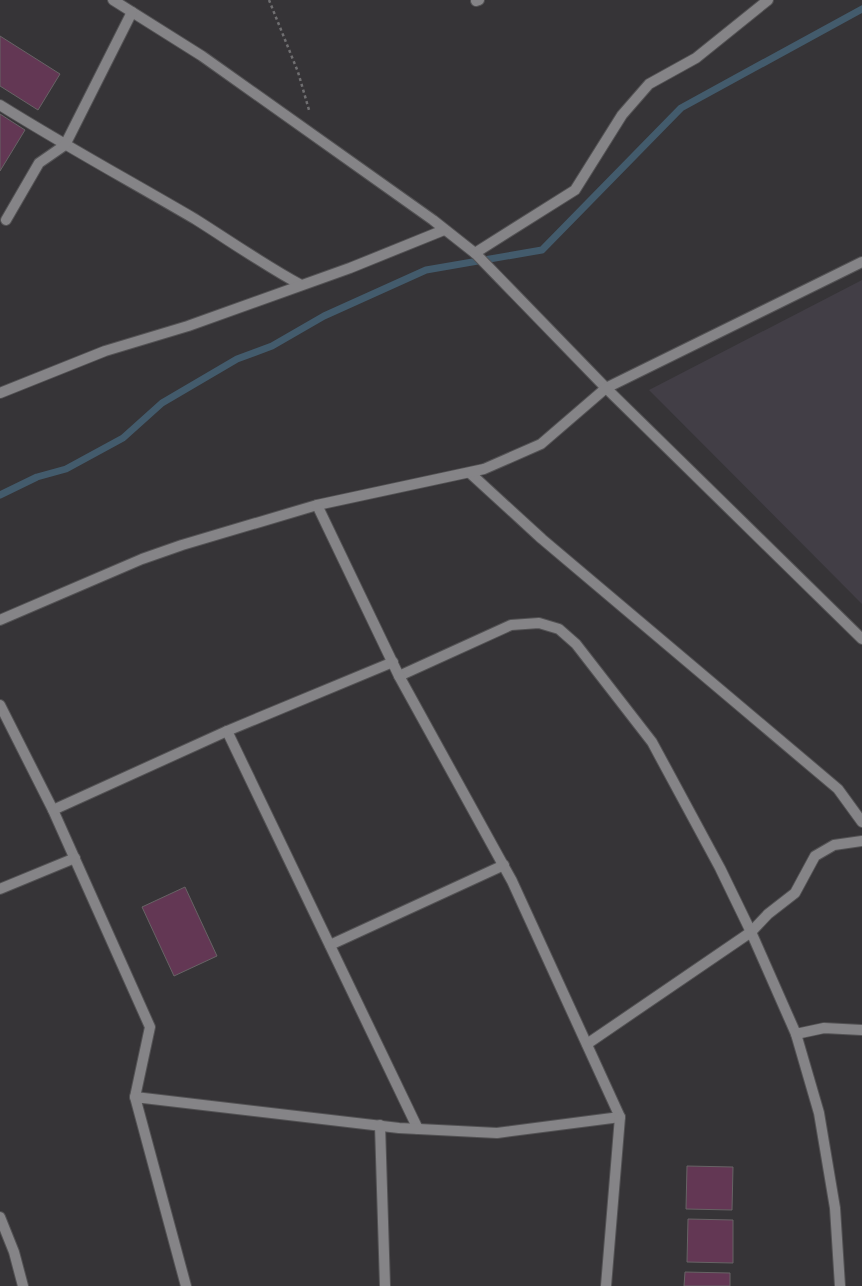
<svg xmlns="http://www.w3.org/2000/svg" width="862" height="1286" viewBox="0 0 862 1286" font-family="Lato,sans-serif">
<style>
.built{fill:#423e46}
.lines{fill:none;stroke-linecap:round;stroke-linejoin:round}
.stream{stroke:#435b6c;stroke-width:7}
.building{fill:#633754;stroke:#676365}
.street-casing{stroke:#535254;stroke-width:12}
.path{stroke:#706f71;stroke-width:2.5;stroke-dasharray:3 3;stroke-linecap:butt}
.street{stroke:#858487;stroke-width:10}
</style>
<rect width="100%" height="100%" fill="#363437"/>
<path class="built" d="M862,280v324l-213,-214z"/>
<g class="lines">
<path class="stream" d="M0,495l37,-18 29,-8 57,-31 39,-35 75,-44 35,-13 52,-30 102,-46 116,-20 139,-142 181,-99"/>
</g>
<g class="building">
<path d="M0,36l60,38 -22,36 -38,-24z"/>
<path d="M0,114l25,16 -25,41z"/>
<path d="M185,887l32,69 -43,20 -32,-69z"/>
<path d="M687,1166l46,1 -1,43 -46,-1z"/>
<path d="M688,1219l45,1v43l-46,-1z"/>
<path d="M685,1272l45,1v13h-46z"/>
</g>
<g class="lines">
<defs>
<g id="street">
<path d="M113,0l89,56 231,164 43,34 130,134 256,251"/>
<path d="M476,1l3,-1"/>
<path d="M0,105c64,40 130,76 195,114 35,22 69,46 106,66"/>
<path d="M6,220l33,-57 26,-18 67,-133"/>
<path d="M475,253l100,-63 47,-75 27,-31 47,-26 72,-58"/>
<path d="M0,393l105,-42 83,-25 162,-58 94,-38"/>
<path d="M470,473l72,66 296,250 24,33"/>
<path d="M0,620l142,-61 40,-14 135,-40 167,-36 57,-25 65,-56 256,-126"/>
<path d="M399,676l112,-51 28,-2 20,6 17,15 76,98 68,126 31,64 45,102 28,-6 38,2"/>
<path d="M0,705l53,105 97,217 -15,70"/>
<path d="M227,731l191,398"/>
<path d="M53,810l174,-79 166,-69"/>
<path d="M0,889l75,-31"/>
<path d="M330,945l174,-80"/>
<path d="M796,1034l23,79 16,95 5,78"/>
<path d="M587,1044l164,-112 17,-18 27,-21 20,-37 19,-11 28,-4"/>
<path d="M380,1125l5,161"/>
<path d="M0,1217l14,35 9,34"/>
<path d="M186,1286l-51,-189 264,31 98,5 123,-16 -108,-236 -113,-205 -82,-171"/>
<path d="M606,1286l14,-169"/>
</g>
</defs>
<use href="#street" class="street-casing"/>
<path class="path" d="M269,0l29,72 11,38"/>
<use href="#street" class="street"/>
</g>
</svg>
